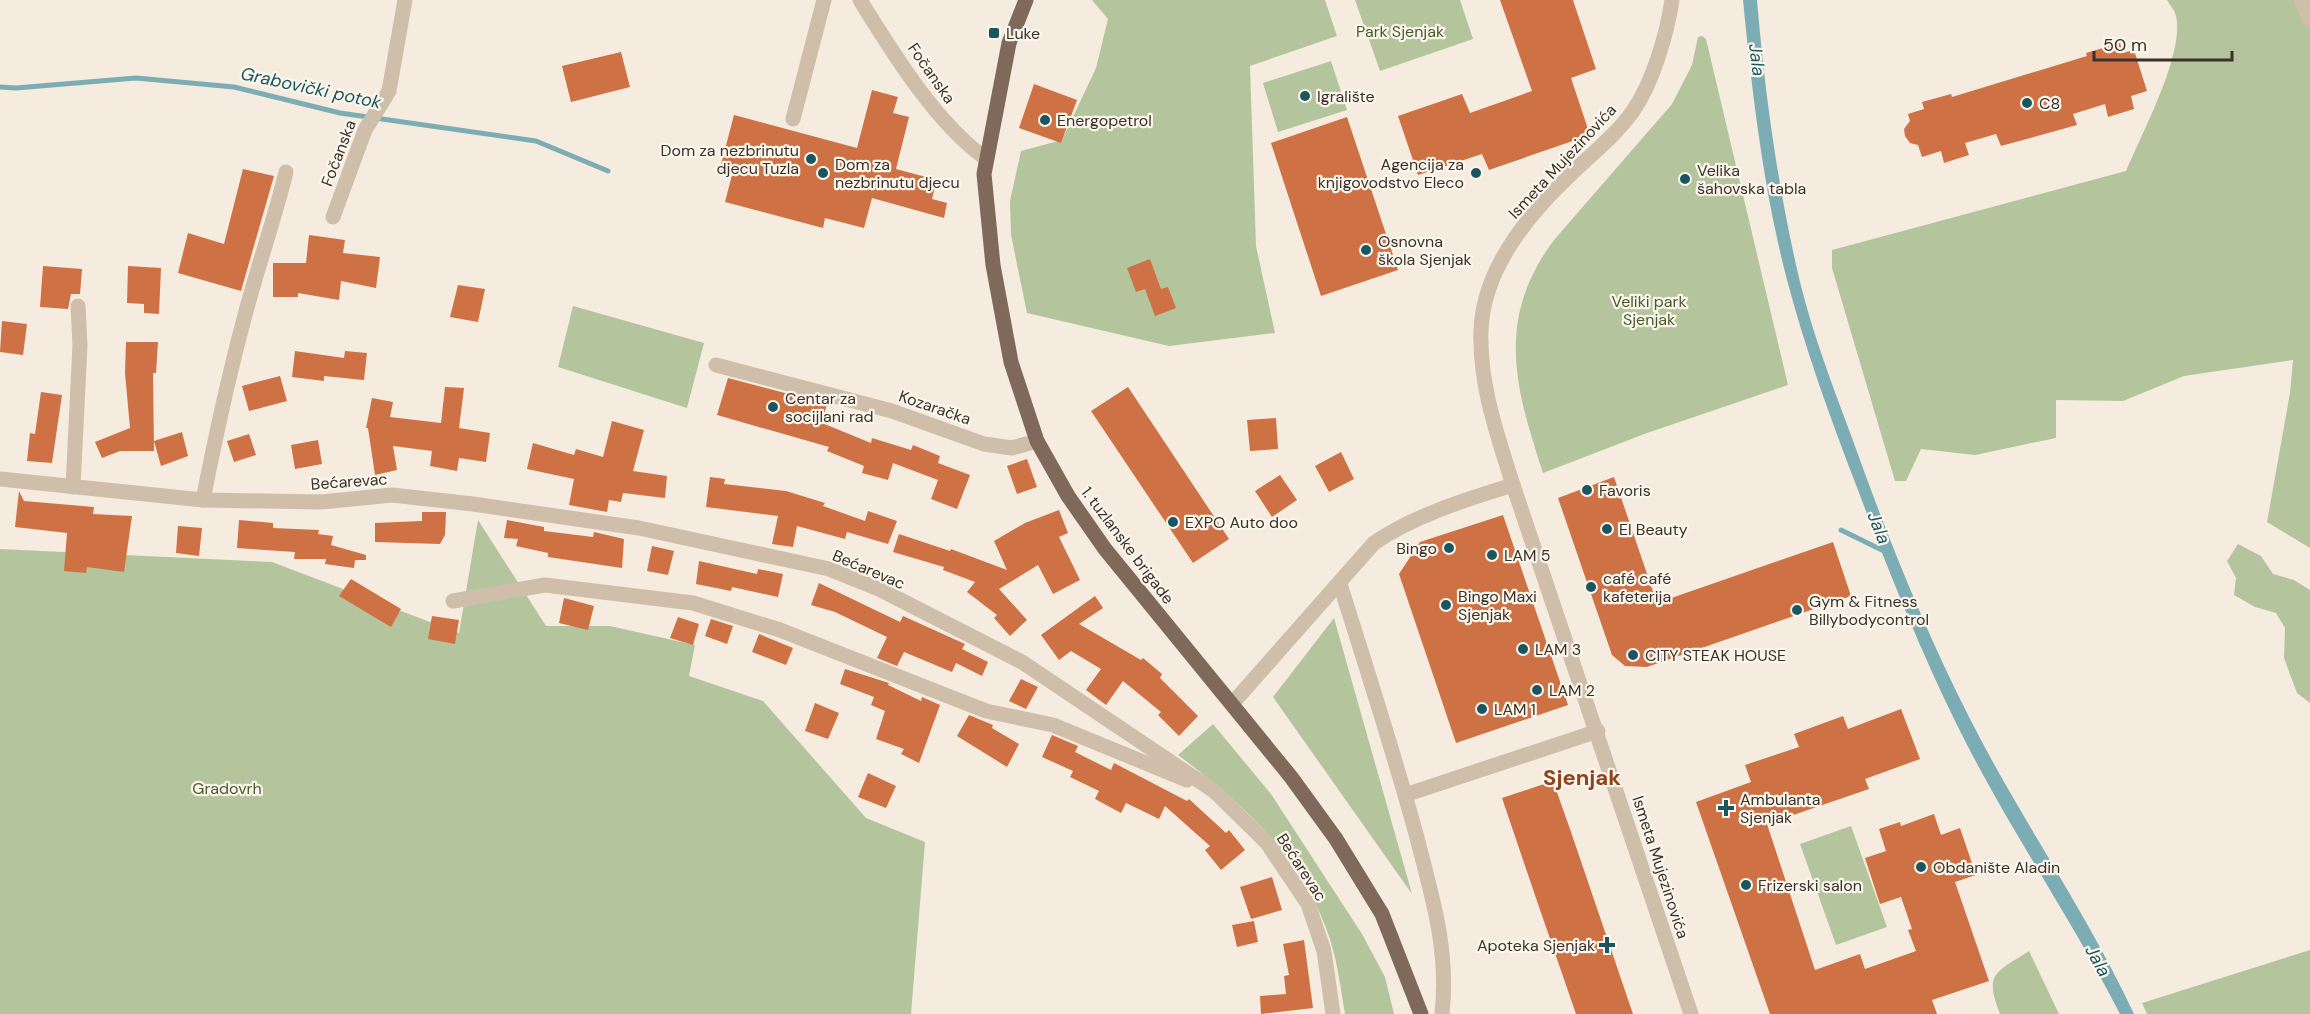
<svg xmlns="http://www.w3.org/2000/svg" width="2310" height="1014" viewBox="0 0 2310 1014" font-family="'DM Sans',sans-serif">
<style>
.green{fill:#b4c59d}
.water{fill:#7cadb4}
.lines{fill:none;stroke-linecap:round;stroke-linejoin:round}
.stream{stroke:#7cadb4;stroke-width:5}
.building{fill:#ce7144}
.minor{stroke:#cebeaa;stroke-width:15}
.primary{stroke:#7e695a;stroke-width:15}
.poi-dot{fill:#1b5660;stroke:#fbf6ec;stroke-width:2}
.labels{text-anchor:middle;stroke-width:4.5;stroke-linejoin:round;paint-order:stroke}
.park-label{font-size:16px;fill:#465b2b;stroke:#fbf6ec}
.poi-label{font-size:16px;fill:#3b312a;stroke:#fbf6ec;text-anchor:start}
.street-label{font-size:16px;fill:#3b312a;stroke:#fbf6ec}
.water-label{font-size:18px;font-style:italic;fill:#1b5660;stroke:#fbf6ec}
.district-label{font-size:22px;font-weight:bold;fill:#90421c;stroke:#fbf6ec}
</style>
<rect width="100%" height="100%" fill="#f5ecdf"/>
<g class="green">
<path d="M1092,0h233l12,36 -87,30 6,180 19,87 -106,13 -142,-33 -16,-78 -1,-34 11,-50 41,-11 34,-72 12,-49z"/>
<path d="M1355,0h105l13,39 -93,32z"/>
<path d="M2167,0h143v548l-43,-26 23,-129 3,-33 -109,16 -61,25 -67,-1v38l-81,17 -54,-6 -15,32h-11l-63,-213v-18l294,-79c15,-36 59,-118 50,-155 -1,-5 -6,-11 -9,-16z"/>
<path d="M1702,36l4,3 82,346 -141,48 -104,40c-28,-86 -48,-154 11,-233l118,-136 20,-39 6,-28z"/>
<path d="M1331,61l16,49 -69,22 -15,-49z"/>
<path d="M573,306l131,37 -17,65 -129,-41z"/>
<path d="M478,520l68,106h64l85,19 -6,31 74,25 103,117 59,24 -14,172h-911v-465l272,13 187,71z"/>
<path d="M2238,544l23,12 12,18 21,6 16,10v113l-13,-10 -13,-35 1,-30 -9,-15 -21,-6 -21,-12 2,-17 -9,-17z"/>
<path d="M1334,618l78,276 -139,-197z"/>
<path d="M1213,724l58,70 91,140 23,43 9,37h-49c-5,-29 -8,-58 -19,-86 -28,-75 -85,-126 -148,-173z"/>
<path d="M1851,826l36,101 -51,18 -36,-101z"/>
<path d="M2310,950v64h-163l-5,-11z"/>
<path d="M2029,951l30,63h-59c-16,-41 -5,-41 29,-63z"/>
</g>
<path class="water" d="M1743,0h14c8,95 21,189 43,282 13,53 33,105 52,156 34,95 71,188 117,279 51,101 117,194 165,297h-14c-50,-98 -113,-188 -162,-287 -38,-77 -70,-157 -100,-237 -27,-70 -53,-141 -72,-214 -23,-89 -34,-184 -43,-276z"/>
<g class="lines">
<g class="stream">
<path d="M0,87l16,1 120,-10 98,9 106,26 196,28 72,30"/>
<path d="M1841,530l45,22"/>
</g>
</g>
<g class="building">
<path d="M1500,0h73l23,69 -25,9 19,57 -101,35 -7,-16 -64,21 -20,-59 64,-22 8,19 62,-22z"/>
<path d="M2120,43l3,10 11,-3 13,41 -16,5 3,13 -26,8 -3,-13 -32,10 4,11 -76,21 -5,-12 -31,9 4,12 -25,8 -3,-12 -19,6 -4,-12 -8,-2 -5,-7 -1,-7 6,-8 -2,-7 16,-5 -2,-7 29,-8 1,3 135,-41 -1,-3z"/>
<path d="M621,52l9,35 -59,15 -9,-36z"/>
<path d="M1034,84l43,16 -16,43 -42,-15z"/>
<path d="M872,90l26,7 -5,16 16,4 -13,52 41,11 -5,19 15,4 -3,15 -72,-20 -8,30 -39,-10 -2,10 -98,-26 7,-27 -13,-3 15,-57 123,33z"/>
<path d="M1347,117l51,153 -77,26 -50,-153z"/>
<path d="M243,169l31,7 -33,115 -63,-18 10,-40 36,11z"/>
<path d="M309,235l36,5 -2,13 37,4 -4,31 -35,-7 -2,19 -41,-7v4h-25v-34h33z"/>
<path d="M1150,259l11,30 7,-2 8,21 -21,8 -10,-27 -9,3 -9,-24z"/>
<path d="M43,266l39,3 -2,25h-9l-3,15 -28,-2z"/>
<path d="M128,266l33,2 -2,46 -15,-1v-9l-17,-1z"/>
<path d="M458,285l27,4 -7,33 -28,-5z"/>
<path d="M2,321l25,3 -4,31 -23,-3z"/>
<path d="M126,342h32l-2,31h-3l1,78h-34l-18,7 -7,-16 35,-14 -5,-55z"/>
<path d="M295,351l49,7 1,-7 22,2 -3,27 -40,-4v5l-32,-4z"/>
<path d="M280,376l7,25 -38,10 -7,-25z"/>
<path d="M728,378l99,26 -5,19 49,20 1,-5 39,12 2,-5 27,11 -2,7 32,12 -13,34 -26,-10 7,-19 -45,-17 -5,17 -26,-7 2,-7 -37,-15 2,-4 -112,-32z"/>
<path d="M445,387l19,1 -5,40 31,5 -4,29 -27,-4 -2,13 -27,-5 2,-15 -39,-5 4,24 -22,5 -7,-47h-2l6,-30 21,4 -3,15 51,6z"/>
<path d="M1128,387l101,152 -36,24 -102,-152z"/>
<path d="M41,392l21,3 -10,68 -25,-2 3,-28 5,1z"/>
<path d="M1276,418l2,31 -28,2 -3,-31z"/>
<path d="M612,421l32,9 -11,41 34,5 -2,22 -42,-5 -2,9 -12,-2 -2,12 -38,-7 5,-26 -47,-10 6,-26 41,12 2,-6 27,8z"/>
<path d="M182,432l6,24 -27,10 -7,-25z"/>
<path d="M249,434l7,21 -22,7 -7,-21z"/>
<path d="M318,440l4,24 -27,5 -4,-24z"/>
<path d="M1341,452l13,27 -25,13 -14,-26z"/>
<path d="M1027,459l10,28 -20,7 -10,-28z"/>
<path d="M1280,475l17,25 -25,17 -17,-26z"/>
<path d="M710,477l15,2 -1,5 62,7 39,12 -2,3 42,15 3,-10 29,10 -9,23 -41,-12 -2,7 -48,-13 -4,21 -21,-3 6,-28 -72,-9z"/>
<path d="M1614,477l43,126 176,-61 18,54 -204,71 -22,-1 -13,-11 -54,-157z"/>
<path d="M19,491l5,10 70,6 -1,7 39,2 -8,56 -37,-5 -1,6 -22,-2 3,-38 -52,-6z"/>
<path d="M1059,510l9,23 -9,4 21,43 -27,14 -15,-29 -39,24 28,31 -17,16 -16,-18 3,-3 -30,-23 8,-10 -32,-12 1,-3 -51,-15 6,-18 51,17 1,-2 56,21 -13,-29 31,-18z"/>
<path d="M422,512h24l-1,23 -5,9 -65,-2v-19l47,-2z"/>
<path d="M1503,515l65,190 -112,38 -57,-169 21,-32z"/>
<path d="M239,520l34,3v5l46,2 -1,4 15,2 -2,9 35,10v5h-11l-1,8 -29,-4 1,-5h-32l1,-7 -58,-4z"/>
<path d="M507,520l37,7v4l49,6 1,-5 30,7 -2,29 -74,-11v-4l-32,-7 2,-7 -14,-1z"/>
<path d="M178,526l24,2 -3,28 -23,-3z"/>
<path d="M652,546l22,5 -6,24 -21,-4z"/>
<path d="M699,561l58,13 1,-5 25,5 -5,23 -46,-10 -1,4 -35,-7z"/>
<path d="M351,579l50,30 -10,18 -52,-31z"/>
<path d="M819,583l81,39 3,-6 62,28 -3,5 26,13 -6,14 -26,-13 -4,9 -48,-20 -7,14 -20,-8 10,-21 -52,-25 -24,-7z"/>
<path d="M1095,596l8,12 -24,16 62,36 2,-2 19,16 -2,4 38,38 -19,20 -21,-21 3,-3 -38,-31 -17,24 -20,-15 15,-21 -30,-18 -12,9 -18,-25z"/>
<path d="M564,598l30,8 -6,24 -29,-7z"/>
<path d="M432,616l27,4 -4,24 -27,-5z"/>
<path d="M678,617l21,7 -6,21 -23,-7z"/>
<path d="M711,619l22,7 -6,18 -22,-8z"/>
<path d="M759,634l34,14 -7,17 -34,-13z"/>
<path d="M845,669l44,14 -1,2 33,16 1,-4 18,8 -21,58 -18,-9 3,-5 -28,-10 9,-28 -14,-6 3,-8 -34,-13z"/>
<path d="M1021,679l17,8 -12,22 -17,-8z"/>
<path d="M815,703l24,10 -11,26 -23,-8z"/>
<path d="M1901,709l19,50 -55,20 4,10 -102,35 48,146 45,-16 5,15 51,-18 -8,-21 4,-1 -11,-32 -21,7 -15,-46 21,-7 -7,-22 21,-7 1,4 33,-12 7,21 19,-7 16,47 -21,7 34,99 -57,19 5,14h-167l-74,-212 55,-20 -6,-17 54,-18 -5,-13 49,-18 5,13z"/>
<path d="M969,715l24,10 -1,3 27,16 -12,23 -50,-31z"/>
<path d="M1052,735l26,11 -3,6 36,18 3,-7 73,38 2,-2 37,34 3,-3 16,20 -24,20 -16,-20 5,-4 -45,-40 -6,13 -33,-16 -5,10 -26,-14 4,-8 -29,-14 3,-6 -31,-14z"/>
<path d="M868,773l28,13 -10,22 -28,-11z"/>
<path d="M1553,781l18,51 62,182h-57l-39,-113 -35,-103z"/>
<path d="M1272,877l10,33 -31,9 -11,-32z"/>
<path d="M1254,921l4,21 -21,5 -5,-22z"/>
<path d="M1304,940l9,68 -52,6 -1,-18 26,-2 -2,-18 5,-1 -6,-31z"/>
</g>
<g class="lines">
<g class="minor">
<path d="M860,0c33,53 75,122 125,158"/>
<path d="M1672,0c-5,34 -19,82 -39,111 -19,27 -47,47 -70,71 -39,38 -80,91 -82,148 -2,54 16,104 32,155l178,529"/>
<path d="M2301,0l9,20"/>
<path d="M793,119l31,-119"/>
<path d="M333,217l32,-87 24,-39 16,-91"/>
<path d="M716,365l176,46 92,33 28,4 25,-7"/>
<path d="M0,479l203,21 118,2 71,-7 81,9 166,24 190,41 50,20 143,73 192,129 53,52 41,61 16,47 9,63"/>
<path d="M73,487l7,-142 -2,-39"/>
<path d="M203,500c13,-66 27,-131 45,-196 12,-44 27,-87 38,-132"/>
<path d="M1340,584c26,83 53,166 76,250 16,63 33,115 26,180"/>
<path d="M453,601l92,-16 148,18 87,27 206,81 67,14 134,55"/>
<path d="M1232,704l142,-161c41,-28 91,-43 139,-58"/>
<path d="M1405,795l193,-64"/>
</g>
<path class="primary" d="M1026,0l-17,43 -25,131 9,91 18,97 26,79 31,55 37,53 186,228 45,62 46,75 39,100"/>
</g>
<g class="poi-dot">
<rect x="988" y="27" width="12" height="12" rx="3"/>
<circle cx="1305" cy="96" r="6"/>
<circle cx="2027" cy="103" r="6"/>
<circle cx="1045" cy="120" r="6"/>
<circle cx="811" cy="159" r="6"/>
<circle cx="823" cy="173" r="6"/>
<circle cx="1476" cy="173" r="6"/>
<circle cx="1685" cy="179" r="6"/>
<circle cx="1366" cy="250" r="6"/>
<circle cx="773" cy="407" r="6"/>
<circle cx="1587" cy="490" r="6"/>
<circle cx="1173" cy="522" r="6"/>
<circle cx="1607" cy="529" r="6"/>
<circle cx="1449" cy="548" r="6"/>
<circle cx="1492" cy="555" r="6"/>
<circle cx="1591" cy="587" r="6"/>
<circle cx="1446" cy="605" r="6"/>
<circle cx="1797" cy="610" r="6"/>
<circle cx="1523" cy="649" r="6"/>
<circle cx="1633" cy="655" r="6"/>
<circle cx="1537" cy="690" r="6"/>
<circle cx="1482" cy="709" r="6"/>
<path d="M1723 799h6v6h6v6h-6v6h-6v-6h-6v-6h6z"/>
<circle cx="1921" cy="867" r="6"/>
<circle cx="1746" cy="885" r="6"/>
<path d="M1604 936h6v6h6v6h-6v6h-6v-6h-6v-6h6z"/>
</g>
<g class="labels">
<g class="park-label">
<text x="1400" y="37">Park Sjenjak</text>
<text x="1649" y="307">Veliki park<tspan x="1649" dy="18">Sjenjak</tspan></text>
<text x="227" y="794">Gradovrh</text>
</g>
<g class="poi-label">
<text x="1006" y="39">Luke</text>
<text x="1317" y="102">Igralište</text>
<text x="2039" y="109">C8</text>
<text x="1057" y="126">Energopetrol</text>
<text x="799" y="156" text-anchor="end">Dom za nezbrinutu<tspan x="799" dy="18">djecu Tuzla</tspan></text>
<text x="835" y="170">Dom za<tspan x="835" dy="18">nezbrinutu djecu</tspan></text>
<text x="1464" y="170" text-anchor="end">Agencija za<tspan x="1464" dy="18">knjigovodstvo Eleco</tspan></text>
<text x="1697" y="176">Velika<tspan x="1697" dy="18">šahovska tabla</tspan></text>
<text x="1378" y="247">Osnovna<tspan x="1378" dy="18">škola Sjenjak</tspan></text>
<text x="785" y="404">Centar za<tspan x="785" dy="18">socijlani rad</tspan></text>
<text x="1599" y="496">Favoris</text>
<text x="1185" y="528">EXPO Auto doo</text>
<text x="1619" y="535">El Beauty</text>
<text x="1437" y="554" text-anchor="end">Bingo</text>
<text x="1504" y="561">LAM 5</text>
<text x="1603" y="584">café café<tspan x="1603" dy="18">kafeterija</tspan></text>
<text x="1458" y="602">Bingo Maxi<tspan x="1458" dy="18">Sjenjak</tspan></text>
<text x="1809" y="607">Gym &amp; Fitness<tspan x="1809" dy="18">Billybodycontrol</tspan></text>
<text x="1535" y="655">LAM 3</text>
<text x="1645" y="661">CITY STEAK HOUSE</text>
<text x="1549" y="696">LAM 2</text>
<text x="1494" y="715">LAM 1</text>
<text x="1740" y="805">Ambulanta<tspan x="1740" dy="18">Sjenjak</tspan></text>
<text x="1933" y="873">Obdanište Aladin</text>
<text x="1758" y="891">Frizerski salon</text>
<text x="1595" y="951" text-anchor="end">Apoteka Sjenjak</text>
</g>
<g class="street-label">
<text transform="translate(932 73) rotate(55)" y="6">Fočanska</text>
<text transform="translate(338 153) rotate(-69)" y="6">Fočanska</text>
<text transform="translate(1562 161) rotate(-47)" y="6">Ismeta Mujezinovića</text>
<text transform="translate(935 407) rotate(19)" y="6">Kozaračka</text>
<text transform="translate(349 481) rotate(-4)" y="6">Bećarevac</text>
<text transform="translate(1128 545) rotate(53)" y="6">1. tuzlanske brigade</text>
<text transform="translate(869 569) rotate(23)" y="6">Bećarevac</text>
<text transform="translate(1302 867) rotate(57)" y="6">Bećarevac</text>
<text transform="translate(1661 867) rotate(72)" y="6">Ismeta Mujezinovića</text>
</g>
<g class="water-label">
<text transform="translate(1757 60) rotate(83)" y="6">Jala</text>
<text transform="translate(311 88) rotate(12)" y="6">Grabovički potok</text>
<text transform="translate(1879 528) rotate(68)" y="6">Jala</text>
<text transform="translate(2098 961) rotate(61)" y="6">Jala</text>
</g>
<g class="district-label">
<text x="1582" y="785">Sjenjak</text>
</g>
</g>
<path d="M2094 51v9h138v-9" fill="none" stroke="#3b312a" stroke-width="3"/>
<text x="2103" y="51" font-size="18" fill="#3b312a" stroke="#fbf6ec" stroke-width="4.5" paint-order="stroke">50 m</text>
</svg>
